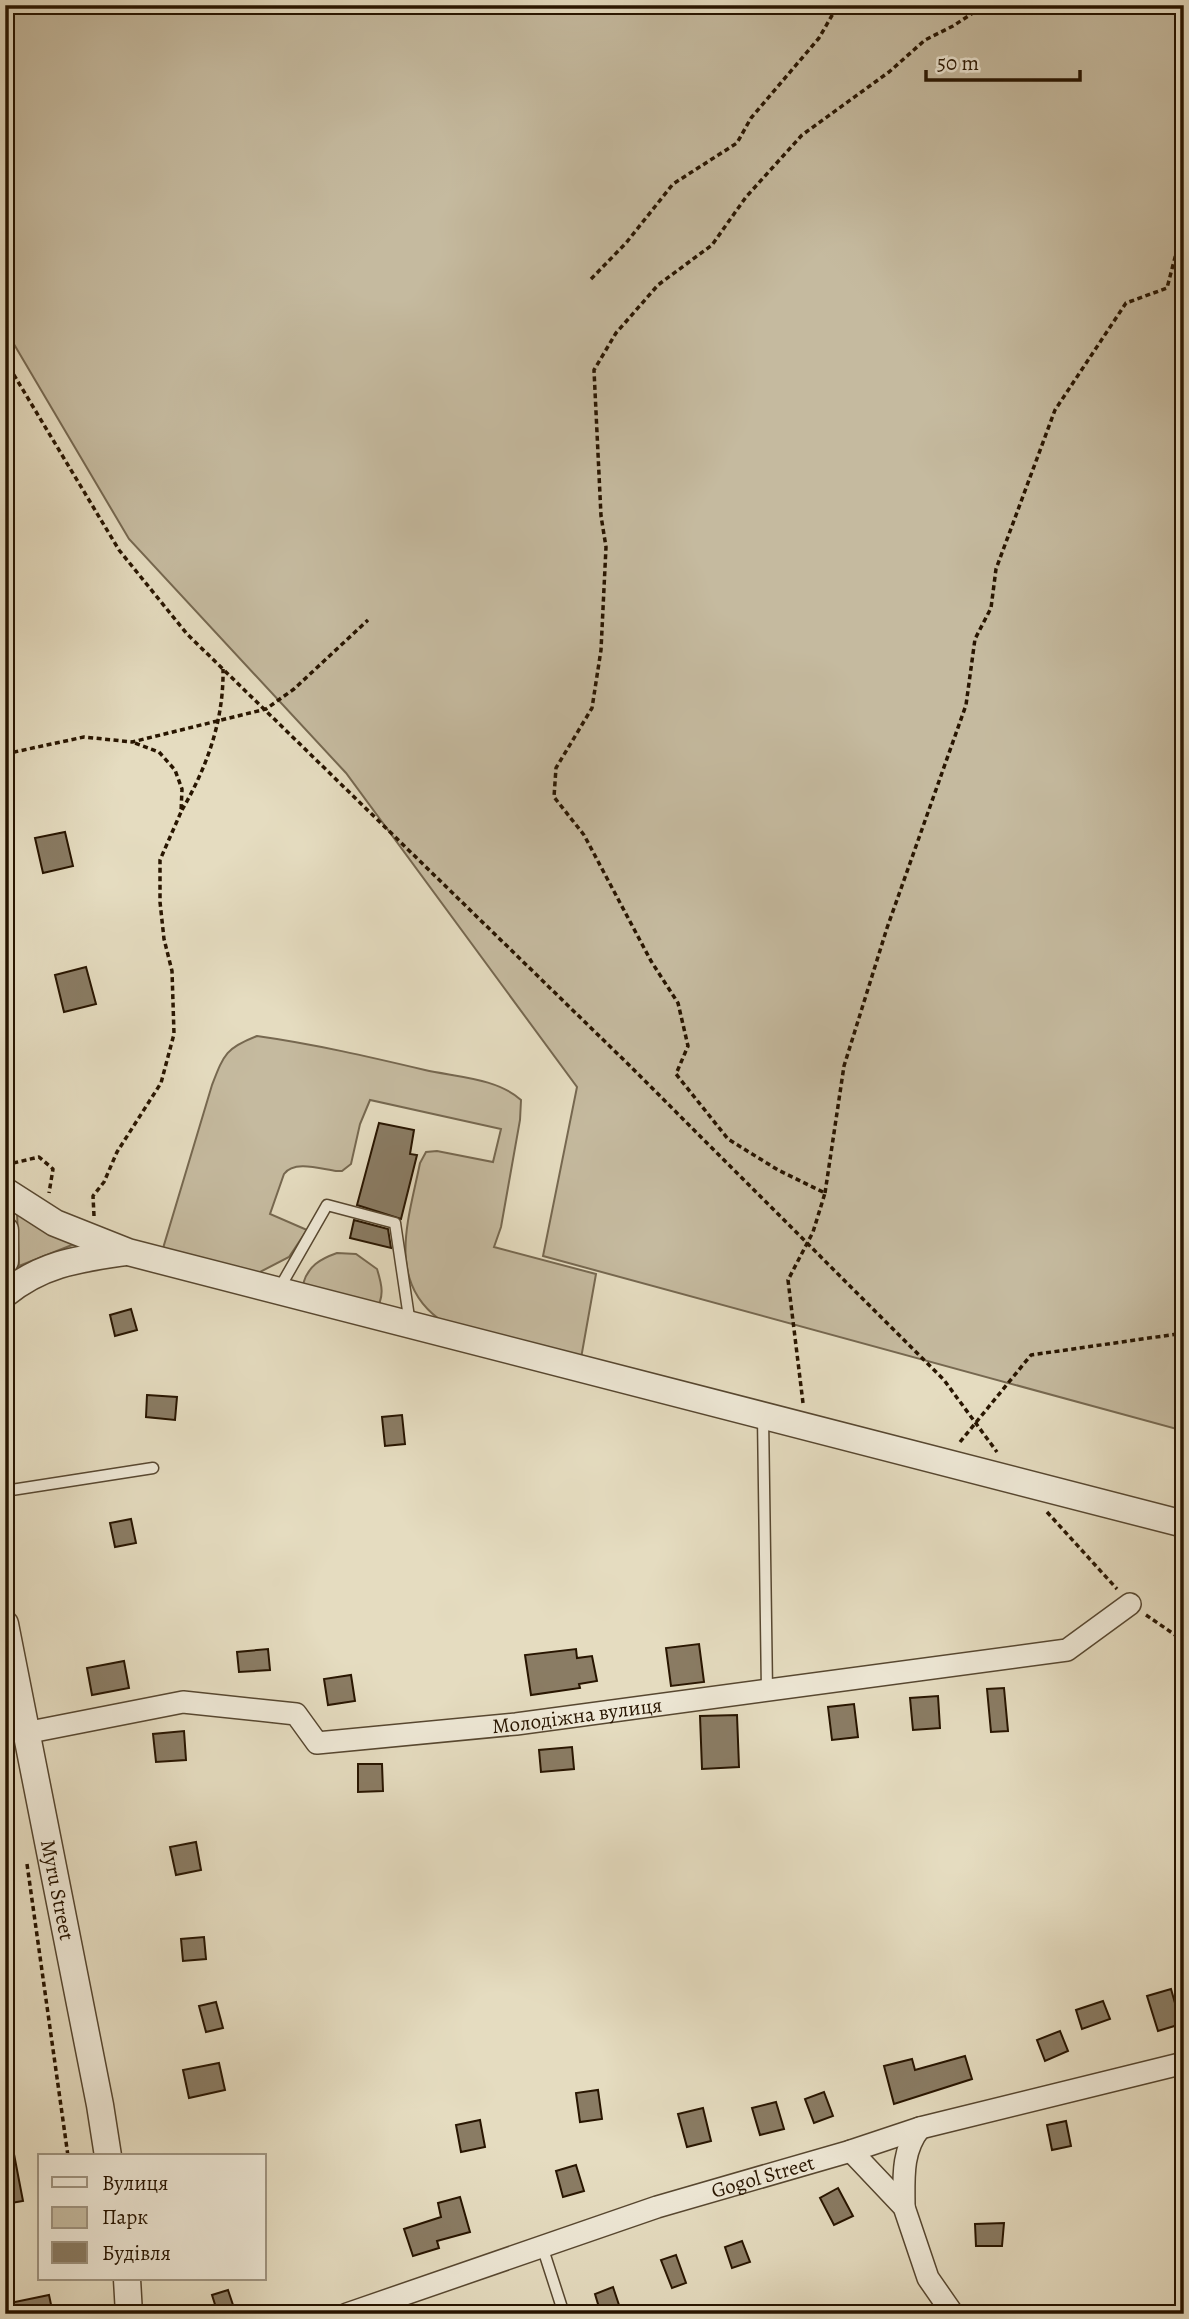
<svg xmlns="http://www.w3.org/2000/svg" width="1189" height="2319" viewBox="0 0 1189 2319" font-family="Alegreya,serif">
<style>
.green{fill:#c5ba9f;stroke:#766850;stroke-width:2}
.building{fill:#8a7c64;stroke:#281500;stroke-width:2}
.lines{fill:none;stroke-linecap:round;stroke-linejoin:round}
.service-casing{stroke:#574730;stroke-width:13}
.minor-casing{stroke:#574730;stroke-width:24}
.tertiary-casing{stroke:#574730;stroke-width:29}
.path{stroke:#281500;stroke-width:3.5;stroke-dasharray:5 3.5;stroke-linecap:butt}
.service{stroke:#eee8d6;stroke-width:10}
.minor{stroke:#eee8d6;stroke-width:21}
.tertiary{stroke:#eee8d6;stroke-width:26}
.labels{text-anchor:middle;stroke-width:5;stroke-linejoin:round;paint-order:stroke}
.street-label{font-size:21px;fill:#281500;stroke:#eee8d6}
</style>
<rect width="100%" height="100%" fill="#e5dcc0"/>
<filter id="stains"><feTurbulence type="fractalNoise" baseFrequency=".00286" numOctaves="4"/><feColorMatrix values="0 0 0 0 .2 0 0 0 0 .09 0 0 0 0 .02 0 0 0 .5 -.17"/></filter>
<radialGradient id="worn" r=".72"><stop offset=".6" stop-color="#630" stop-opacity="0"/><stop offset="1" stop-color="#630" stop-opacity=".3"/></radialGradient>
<g class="green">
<path d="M5,5h1179v1426l-641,-175 34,-169 -231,-314 -217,-234 -124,-210z"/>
<path d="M257,1036c57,8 113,21 168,34 31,7 72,8 96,30l-1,20 -19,107 -7,20 102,27 -16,90 -141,-45c-53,-39 -30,-101 -19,-156l6,-11 11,-1 56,11 8,-33 -131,-29 -10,24 -9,40 -9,7h-6c-15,-2 -42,-11 -52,3l-14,40 37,16 -18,27 -31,16 -97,-18 51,-170c12,-31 14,-37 45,-49z"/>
<path d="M17,1211l60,32 -58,23z"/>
<path d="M337,1253l19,1 21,15c5,16 8,28 -2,42l-72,-27c5,-18 17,-25 34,-31z"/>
</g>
<g class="building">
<path d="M65,832l8,34 -30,7 -8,-35z"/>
<path d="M86,967l10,37 -32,8 -9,-37z"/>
<path d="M379,1123l35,7 -4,24 7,1 -16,64 -44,-14z"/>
<path d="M354,1220l34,9 3,19 -41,-10z"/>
<path d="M131,1309l6,21 -22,6 -5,-21z"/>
<path d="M147,1395l30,2 -2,23 -29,-3z"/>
<path d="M402,1415l3,29 -20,2 -3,-29z"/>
<path d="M131,1519l5,24 -21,4 -5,-24z"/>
<path d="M699,1644l5,38 -33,4 -5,-38z"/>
<path d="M268,1649l2,21 -31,2 -2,-20z"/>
<path d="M576,1649l1,9 15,-2 5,25 -18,3 1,4 -49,7 -6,-40z"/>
<path d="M124,1661l5,27 -37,7 -5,-27z"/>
<path d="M351,1675l4,26 -27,4 -4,-26z"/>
<path d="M1004,1688l4,43 -17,1 -4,-43z"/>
<path d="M938,1696l2,32 -27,2 -3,-32z"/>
<path d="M854,1704l4,33 -26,3 -4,-33z"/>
<path d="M737,1715l2,52 -37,2 -2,-53z"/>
<path d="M184,1731l2,29 -30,2 -3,-28z"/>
<path d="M572,1747l2,22 -33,3 -2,-22z"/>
<path d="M358,1764h24l1,27 -25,1z"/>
<path d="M196,1842l5,28 -25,5 -6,-28z"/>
<path d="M204,1937l2,22 -23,2 -2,-22z"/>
<path d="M1171,1989l10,35 -23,7 -11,-35z"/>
<path d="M1103,2001l7,18 -28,10 -6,-19z"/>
<path d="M216,2002l7,26 -17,4 -7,-26z"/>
<path d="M1060,2031l8,20 -23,10 -8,-21z"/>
<path d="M965,2056l7,23 -78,25 -10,-38 28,-7 3,11z"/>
<path d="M219,2063l6,27 -36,8 -6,-28z"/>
<path d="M598,2090l4,29 -22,3 -4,-29z"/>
<path d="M824,2092l9,24 -19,7 -9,-24z"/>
<path d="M776,2102l8,27 -24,6 -8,-27z"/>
<path d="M703,2108l8,33 -24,6 -9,-33z"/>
<path d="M480,2120l5,27 -24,5 -5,-27z"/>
<path d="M1066,2121l5,25 -19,4 -5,-25z"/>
<path d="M13,2149l10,52 -18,3v-54z"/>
<path d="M576,2165l8,26 -21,6 -7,-26z"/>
<path d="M838,2188l15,28 -19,9 -14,-27z"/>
<path d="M460,2197l10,35 -33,9 2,7 -26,8 -9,-27 37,-12 -3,-14z"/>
<path d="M1004,2223l-2,23h-26l-1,-22z"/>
<path d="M742,2241l8,21 -18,6 -7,-21z"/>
<path d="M676,2255l10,28 -14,5 -11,-28z"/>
<path d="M613,2287l9,27h-21l-6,-20z"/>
<path d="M228,2290l8,24h-18l-6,-19z"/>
<path d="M49,2295l4,19h-48v-10z"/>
</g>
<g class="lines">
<defs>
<g id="service">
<path d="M279,1289l48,-84 68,18 15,101"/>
<path d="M763,1417l4,274"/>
<path d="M5,1491l148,-23"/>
<path d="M542,2246l22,68"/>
</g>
<g id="minor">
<path id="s1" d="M25,1733l158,-31 113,12 21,29 199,-19 551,-74 63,-46"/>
<path d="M851,2151l53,56 24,71 25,36"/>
<path d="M904,2207c0,-27 -3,-56 16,-79"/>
<path id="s2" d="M347,2314l310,-107 194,-56 69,-23 264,-65"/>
</g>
<g id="tertiary">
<path d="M5,1191l50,32 73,29 1056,272"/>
<path d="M5,1230v31"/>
<path d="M5,1294c38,-31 74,-35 121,-42"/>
<path id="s3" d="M5,1624l95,481 8,51"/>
<path d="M127,2279l2,35"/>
</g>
</defs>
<use href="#service" class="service-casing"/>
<use href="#minor" class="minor-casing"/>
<use href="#tertiary" class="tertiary-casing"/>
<g class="path">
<path d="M591,279l35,-36 47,-59 64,-41 14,-25 68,-80 19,-33"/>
<path d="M5,360l114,190 68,84 442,431 315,315 53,72"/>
<path d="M5,754l79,-17 48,5 134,-33 28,-20 74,-69"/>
<path d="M182,810c25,-43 42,-90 41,-141"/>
<path d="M5,1165l34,-8 14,12 -4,24"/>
<path d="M825,1193l19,-127 43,-138 79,-223 9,-66 16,-31 5,-39 59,-159 71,-107 41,-15 17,-65"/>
<path d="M94,1216l-1,-20 11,-14 13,-30 44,-69 13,-49 -2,-63 -8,-32 -4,-37v-42l21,-48 1,-23 -7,-19 -16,-18 -27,-10"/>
<path d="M803,1403l-15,-123 25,-48 12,-39 -47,-23 -50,-31 -52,-65 12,-28 -10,-43 -27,-42 -67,-126 -30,-38 2,-29 36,-60 9,-58 5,-103 -5,-31 -7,-146 22,-37 42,-48 54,-40 34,-48 56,-62 87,-63 36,-32 28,-14 32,-21"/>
<path d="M960,1442l71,-87 153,-22"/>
<path d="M1047,1512l70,77"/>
<path d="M1146,1615l38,26"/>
<path d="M27,1864l41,292"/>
</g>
<use href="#service" class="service"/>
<use href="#minor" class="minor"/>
<use href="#tertiary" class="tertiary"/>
</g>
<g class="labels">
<g class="street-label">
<text dy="7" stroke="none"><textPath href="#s1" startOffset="572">Молодіжна вулиця</textPath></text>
<text dy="7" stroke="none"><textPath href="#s3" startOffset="271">Myru Street</textPath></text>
<text dy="7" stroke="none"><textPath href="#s2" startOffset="438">Gogol Street</textPath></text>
</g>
</g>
<rect width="1189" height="2319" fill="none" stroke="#e5dcc0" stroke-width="28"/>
<rect x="7" y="7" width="1175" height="2305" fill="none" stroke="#281500" stroke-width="3.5"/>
<rect x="14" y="14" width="1161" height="2291" fill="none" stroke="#281500" stroke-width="2"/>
<rect x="38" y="2154" width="228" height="126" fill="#eee8d6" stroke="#9f9480" stroke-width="2"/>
<rect x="52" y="2177" width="35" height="10" fill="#eee8d6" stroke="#9f9480" stroke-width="2"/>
<text x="102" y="2190" font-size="21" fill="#281500">Вулиця</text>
<rect x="52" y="2207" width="35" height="21" fill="#c5ba9f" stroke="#9f9480" stroke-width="2"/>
<text x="102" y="2224" font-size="21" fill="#281500">Парк</text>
<rect x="52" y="2242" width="35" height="21" fill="#8a7c64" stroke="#9f9480" stroke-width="2"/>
<text x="102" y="2260" font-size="21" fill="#281500">Будівля</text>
<path d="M926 70v10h154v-10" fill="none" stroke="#281500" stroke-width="3.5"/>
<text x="937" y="70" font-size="21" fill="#281500" stroke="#eee8d6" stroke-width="5" paint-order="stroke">50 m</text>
<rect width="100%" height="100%" filter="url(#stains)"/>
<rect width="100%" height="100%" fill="url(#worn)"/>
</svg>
